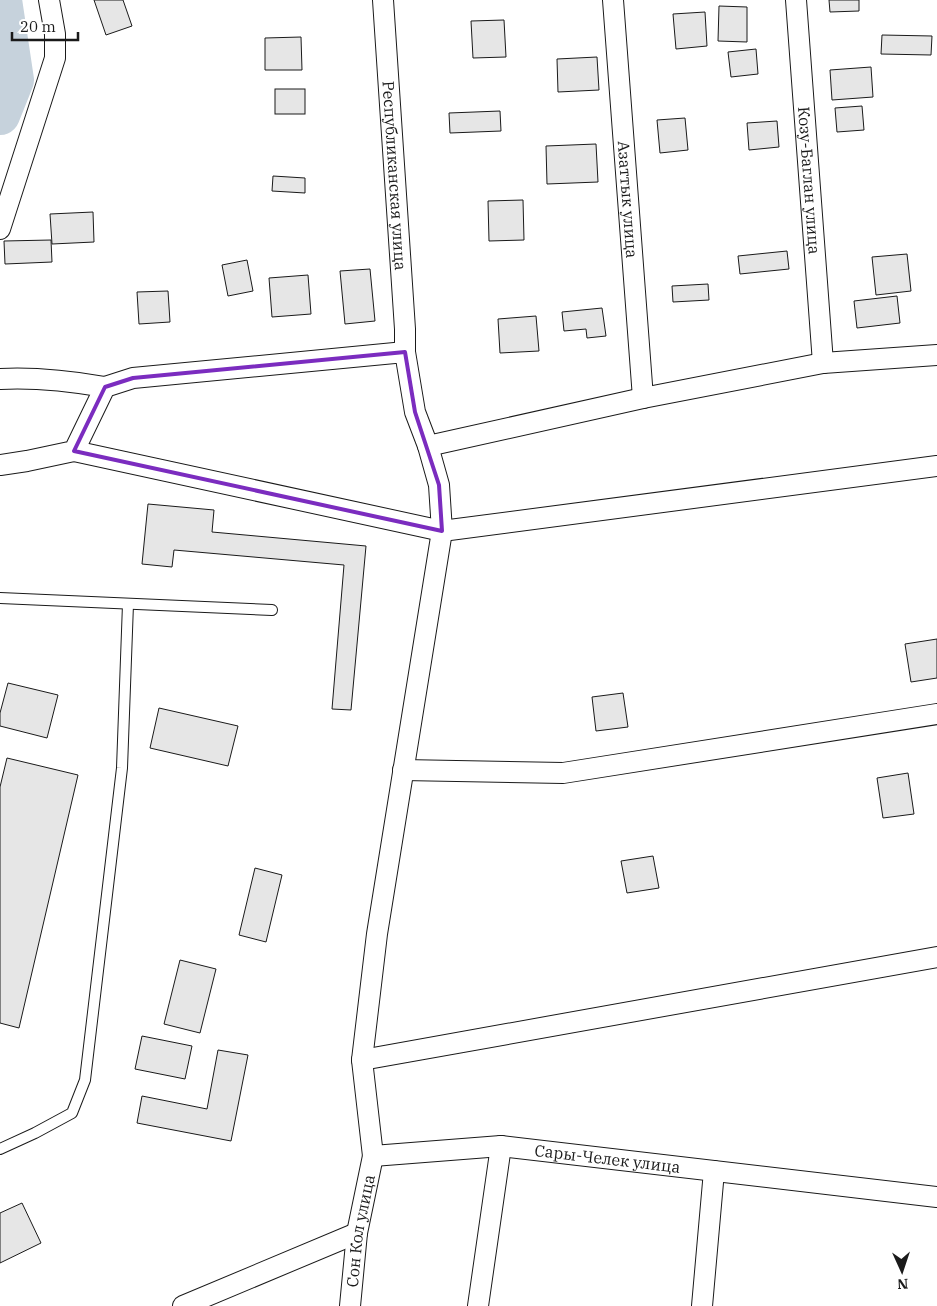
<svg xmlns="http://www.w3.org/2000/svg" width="937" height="1306" viewBox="0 0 937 1306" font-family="'IBM Plex Serif',serif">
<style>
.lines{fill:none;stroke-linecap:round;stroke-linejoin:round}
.river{stroke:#c6d2dc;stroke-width:40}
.building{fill:#e6e6e6;stroke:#1a1a1a}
.lane-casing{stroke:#1a1a1a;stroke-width:12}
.street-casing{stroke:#1a1a1a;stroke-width:22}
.lane{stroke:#fff;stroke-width:10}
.street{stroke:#fff;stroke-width:20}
.marked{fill:none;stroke:#7b2cbf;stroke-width:4;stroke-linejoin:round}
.labels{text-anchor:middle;stroke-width:4;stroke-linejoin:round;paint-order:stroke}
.street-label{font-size:16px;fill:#1a1a1a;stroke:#fff}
</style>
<rect width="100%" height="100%" fill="#fff"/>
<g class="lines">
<path class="river" d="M0,115l14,-35 -12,-80"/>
</g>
<g class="building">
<path d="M94,0h29l9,26 -26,9z"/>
<path d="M829,0h30v11l-29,1z"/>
<path d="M719,6l28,1v35l-29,-1z"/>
<path d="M705,12l2,34 -31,3 -3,-35z"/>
<path d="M504,20l2,37 -33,1 -2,-37z"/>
<path d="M882,35l50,1 -1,19 -50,-1z"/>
<path d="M301,37l1,33h-37v-32z"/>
<path d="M756,49l2,25 -27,3 -3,-25z"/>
<path d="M597,57l2,33 -41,2 -1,-33z"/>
<path d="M871,67l2,30 -41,3 -2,-30z"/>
<rect x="275" y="89" width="30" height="25"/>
<path d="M862,106l2,24 -27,2 -2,-24z"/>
<path d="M500,111l1,20 -51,2 -1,-20z"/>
<path d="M685,118l3,32 -28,3 -3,-33z"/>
<path d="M777,121l2,26 -30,3 -2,-27z"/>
<path d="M596,144l2,38 -51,2 -1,-38z"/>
<path d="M273,176l32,2v15l-33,-2z"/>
<path d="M523,200l1,40 -35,1 -1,-40z"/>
<path d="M93,212l1,30 -42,2 -2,-30z"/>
<path d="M51,240l1,22 -47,2 -1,-23z"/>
<path d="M787,251l2,18 -49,5 -2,-18z"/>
<path d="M907,254l4,37 -35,4 -4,-38z"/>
<path d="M247,260l6,31 -25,5 -6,-31z"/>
<path d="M370,269l5,52 -30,3 -5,-53z"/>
<path d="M308,275l3,39 -39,3 -3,-39z"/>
<path d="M708,284l1,16 -36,2 -1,-16z"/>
<path d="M168,291l2,31 -31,2 -2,-32z"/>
<path d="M897,296l3,27 -43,5 -3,-27z"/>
<path d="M602,308l4,28 -19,2 -1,-9 -22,2 -2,-19z"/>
<path d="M536,316l3,35 -39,2 -2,-34z"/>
<path d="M148,504l66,6 -2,22 154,14 -15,164 -19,-1 12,-144 -170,-15 -2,17 -30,-3z"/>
<path d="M937,639v39l-26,4 -6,-38z"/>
<path d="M8,683l50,12 -11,43 -47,-12v-13z"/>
<path d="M623,693l5,34 -32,4 -4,-34z"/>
<path d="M159,708l79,18 -10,40 -78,-18z"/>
<path d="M7,758l71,17 -59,253 -19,-5v-236z"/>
<path d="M908,773l6,41 -31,4 -6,-40z"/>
<path d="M653,856l6,32 -32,5 -6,-32z"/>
<path d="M255,868l27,7 -16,67 -27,-7z"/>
<path d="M180,960l36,9 -16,64 -36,-9z"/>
<path d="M142,1036l50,10 -7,33 -50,-10z"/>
<path d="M218,1050l30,5 -17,86 -94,-18 5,-27 65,13z"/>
<path d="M22,1203l19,40 -41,20v-50z"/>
</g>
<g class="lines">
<defs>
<g id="lane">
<path d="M0,598l272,12"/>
<path d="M0,1149l35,-16 37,-20 13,-33 37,-312 6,-164"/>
</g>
<g id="street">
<path id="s1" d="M383,0l22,329v23"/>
<path id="s2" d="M613,0l30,398"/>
<path id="s3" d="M796,0l27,363"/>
<path d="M0,229l55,-171v-24l-6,-34"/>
<path d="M0,379c36,-2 70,2 105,8"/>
<path id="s4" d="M428,446l11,39 3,46 -65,403 -15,126 11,96 128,-10 436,51"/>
<path d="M74,451l368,80 495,-65"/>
<path d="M0,465l27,-4 47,-10 31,-64 28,-9 272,-26 10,60 13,34 215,-48 180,-35 114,-8"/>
<path d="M403,770l160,3 374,-59"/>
<path d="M362,1060l575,-103"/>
<path d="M183,1306l174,-73"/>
<path id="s5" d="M350,1306l7,-73 16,-77"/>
<path d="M478,1306l23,-160"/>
<path d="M702,1306l12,-135"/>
</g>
</defs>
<use href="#lane" class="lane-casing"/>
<use href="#street" class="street-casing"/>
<use href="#lane" class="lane"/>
<use href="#street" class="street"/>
</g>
<path class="marked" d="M405,352l10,60 24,73 3,46 -368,-80 31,-64 28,-9z"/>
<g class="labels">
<g class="street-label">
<text dy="6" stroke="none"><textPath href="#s1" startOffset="176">Республиканская улица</textPath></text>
<text dy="6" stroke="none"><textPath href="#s3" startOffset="181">Козу-Баглан улица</textPath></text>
<text dy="6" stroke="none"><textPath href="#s2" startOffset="200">Азаттык улица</textPath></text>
<text dy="6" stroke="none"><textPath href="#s4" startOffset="954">Сары-Челек улица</textPath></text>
<text dy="6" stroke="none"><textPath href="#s5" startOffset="76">Сон Кол улица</textPath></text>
</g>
</g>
<g transform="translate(902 1271) rotate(177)" stroke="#ffffff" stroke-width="4" paint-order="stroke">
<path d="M0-4L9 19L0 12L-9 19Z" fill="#1a1a1a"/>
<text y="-8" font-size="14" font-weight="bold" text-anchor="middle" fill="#1a1a1a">N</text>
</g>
<path d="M12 32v8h66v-8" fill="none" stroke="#1a1a1a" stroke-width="2.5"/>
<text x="20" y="32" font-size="15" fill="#1a1a1a" stroke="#ffffff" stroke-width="4" paint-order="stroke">20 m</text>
</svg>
